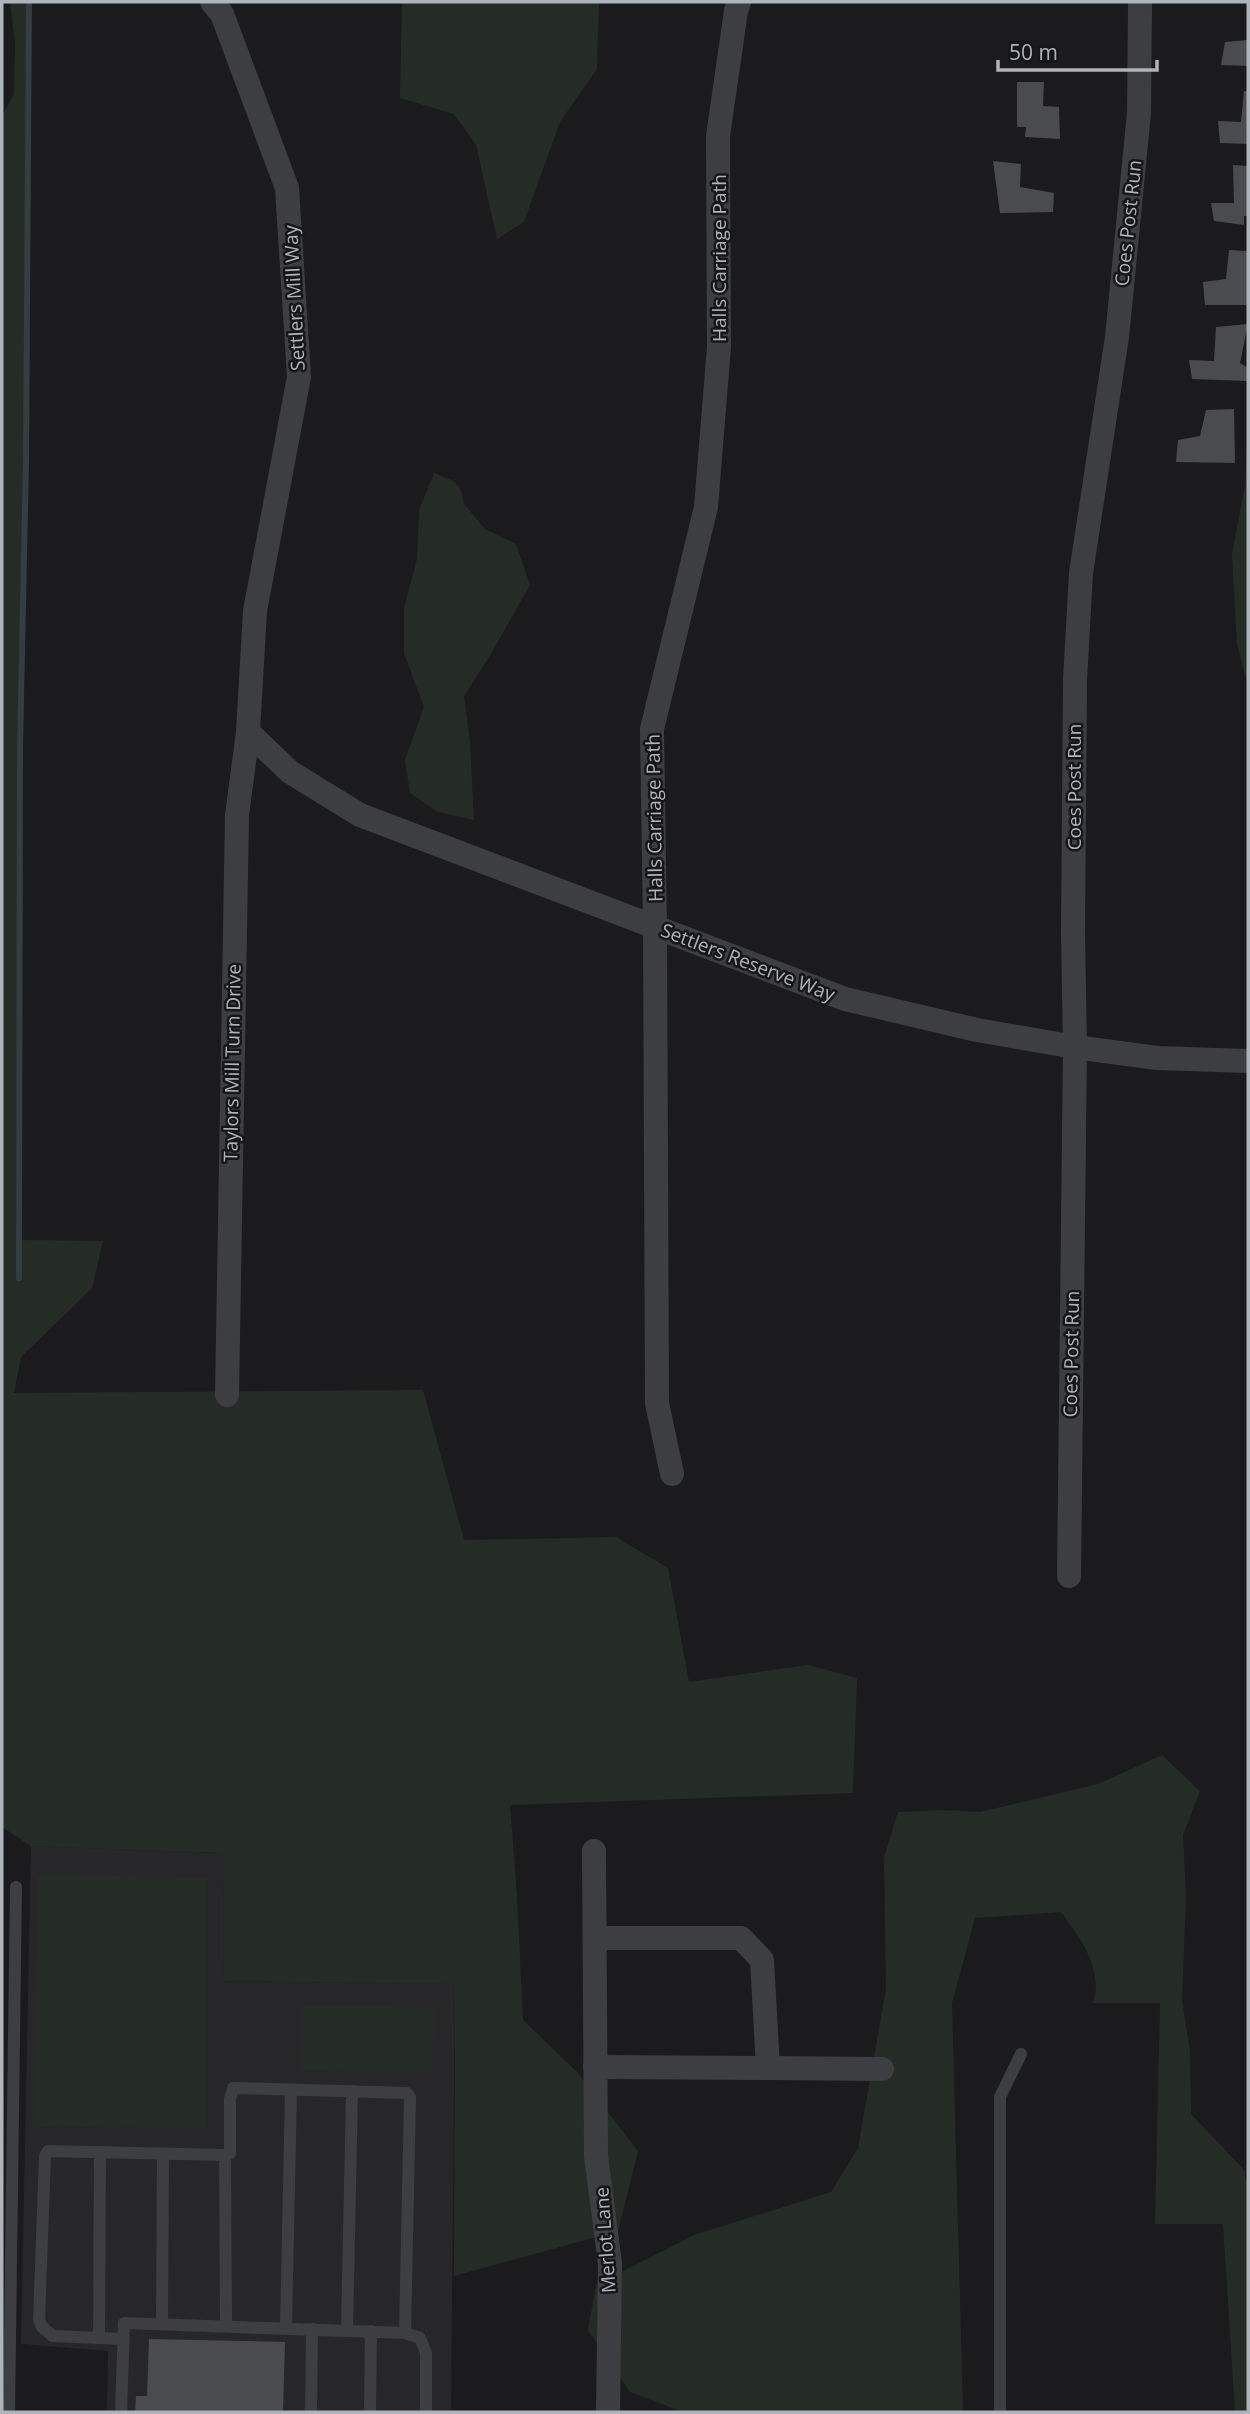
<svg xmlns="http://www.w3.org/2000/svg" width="1250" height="2414" viewBox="0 0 1250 2414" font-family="'Open Sans',sans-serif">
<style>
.built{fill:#272729}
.green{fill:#252c25}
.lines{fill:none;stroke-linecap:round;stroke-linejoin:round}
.stream{stroke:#343d42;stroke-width:6}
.building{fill:#4a4b4f}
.service{stroke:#3c3e41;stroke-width:12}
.minor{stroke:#3c3e41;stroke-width:24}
.labels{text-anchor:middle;stroke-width:5;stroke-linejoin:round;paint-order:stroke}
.street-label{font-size:19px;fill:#aeb4bb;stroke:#161618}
</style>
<rect width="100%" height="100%" fill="#1b1b1d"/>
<path class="built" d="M31,1846l192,7 1,128 231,3 -4,428h-344l1,-61 -87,-7z"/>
<g class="green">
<path d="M10,2h19l-3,459 -6,287 -1,492 84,1 -11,47 -71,69 -7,36 409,-3 41,150 152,-3 52,31 21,114 119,-17 49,13 -4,115 -343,12 7,90 6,125 55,53 60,78 -20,80 -164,45 1,-292 -231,-3 -1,-128 -192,-7 -29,-19v-1711l12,-22 1,-50z"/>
<path d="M402,2h197l-2,67 -37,53 -36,100 -27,17 -21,-94 -22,-31 -54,-16z"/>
<path d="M1248,425v262l-11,-43 -5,-89 13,-70z"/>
<path d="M434,473l20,8 7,9 3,14 21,25 31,15 14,41 -42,74 -24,37 6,46 4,78 -36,-8 -28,-19 -5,-33 19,-53 -20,-54v-45l13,-49 2,-49z"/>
<path d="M1162,1755l38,36 -17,44 3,62 -4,103 8,51 1,63 53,56 4,21v221h-13l-12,-188h-68l5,-221h-67c11,-34 -13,-65 -32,-91l-86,6 -23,85 11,409h-280l-53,-20 -42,-62 8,-45 98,-50 137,-43 27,-44 28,-159 -2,-132 14,-45 46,-2 36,2 118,-28z"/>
<path d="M37,1875l170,2 -2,251 -170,-1z"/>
<path d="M303,2005l131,2 -2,66 -130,-2z"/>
</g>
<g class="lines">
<path class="stream" d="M19,1278l1,-530 6,-287 3,-459"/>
</g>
<g class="building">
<path d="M1248,40v26l-27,-1 4,-23z"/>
<path d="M1017,82h27l-1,24 16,1 1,32 -35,-2 1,-10h-9z"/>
<path d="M1244,91h4v53l-28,-1 -2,-22 23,1z"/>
<path d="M993,161l28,3 -1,23 34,6 -1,19 -53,1z"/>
<path d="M1233,165l15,1v50h-4v9l-30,-4 -3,-18h23z"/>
<path d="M1229,250l19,1v54h-43l-2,-23 23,-3z"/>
<path d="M1248,324l-8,39 8,5v13l-56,-2 -3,-19 25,1 2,-34z"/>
<path d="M1234,409l1,54 -59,-1 2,-22 22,-4 6,-26z"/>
<path d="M149,2339l136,3 -2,70h-148l1,-16h11z"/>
</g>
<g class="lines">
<g class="service">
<path d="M225,2155l1,171"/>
<path d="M162,2324l1,-170"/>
<path d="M286,2328l5,-238"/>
<path d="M347,2331l5,-240"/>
<path d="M99,2338l1,-186"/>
<path d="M123,2339l-70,-3 -11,-9 -3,-7 6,-164 3,-5 177,4 5,-2v-54l3,-11 174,5 3,4 -5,236"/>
<path d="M9,2412l7,-525"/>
<path d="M121,2412l3,-89 281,10 15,5 6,15v59"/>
<path d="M311,2412l1,-83"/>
<path d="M370,2412l1,-81"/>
<path d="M1000,2412v-315l21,-43"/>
</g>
<g class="minor">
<path d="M212,2l10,12 65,174 12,189 -44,234 -7,121 -11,83 -10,580"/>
<path d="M248,732l42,40 70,43 485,184 132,31 98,17 82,11 91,3"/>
<path d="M672,1474l-15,-71 -2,-476 -3,-198 54,-222 13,-160 -1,-211 18,-125 3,-9"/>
<path d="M1069,1576l6,-529 -2,-115 2,-252 6,-107 36,-236 22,-224 1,-111"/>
<path d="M594,1851l2,305 14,107 -2,149"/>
<path d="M595,2067l173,1 -6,-108 -21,-22h-146"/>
<path d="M768,2068l114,1"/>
</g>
</g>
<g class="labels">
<g class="street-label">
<text transform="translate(1128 223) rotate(-84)" y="7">Coes Post Run</text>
<text transform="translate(719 258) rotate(-90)" y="7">Halls Carriage Path</text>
<text transform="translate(294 298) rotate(-93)" y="7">Settlers Mill Way</text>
<text transform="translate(1074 787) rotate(-90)" y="7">Coes Post Run</text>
<text transform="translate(654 818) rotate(-91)" y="7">Halls Carriage Path</text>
<text transform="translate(748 962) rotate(21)" y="7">Settlers Reserve Way</text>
<text transform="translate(232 1063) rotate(-89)" y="7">Taylors Mill Turn Drive</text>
<text transform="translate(1071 1354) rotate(-89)" y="7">Coes Post Run</text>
<text transform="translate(605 2240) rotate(-94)" y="7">Merlot Lane</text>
</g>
</g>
<rect width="1250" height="2414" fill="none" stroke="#aeb4bb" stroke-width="7"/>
<path d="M998 60v10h159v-10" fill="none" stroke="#aeb4bb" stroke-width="3.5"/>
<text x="1009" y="60" font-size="21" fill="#aeb4bb" stroke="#161618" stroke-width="5" paint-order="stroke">50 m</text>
</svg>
